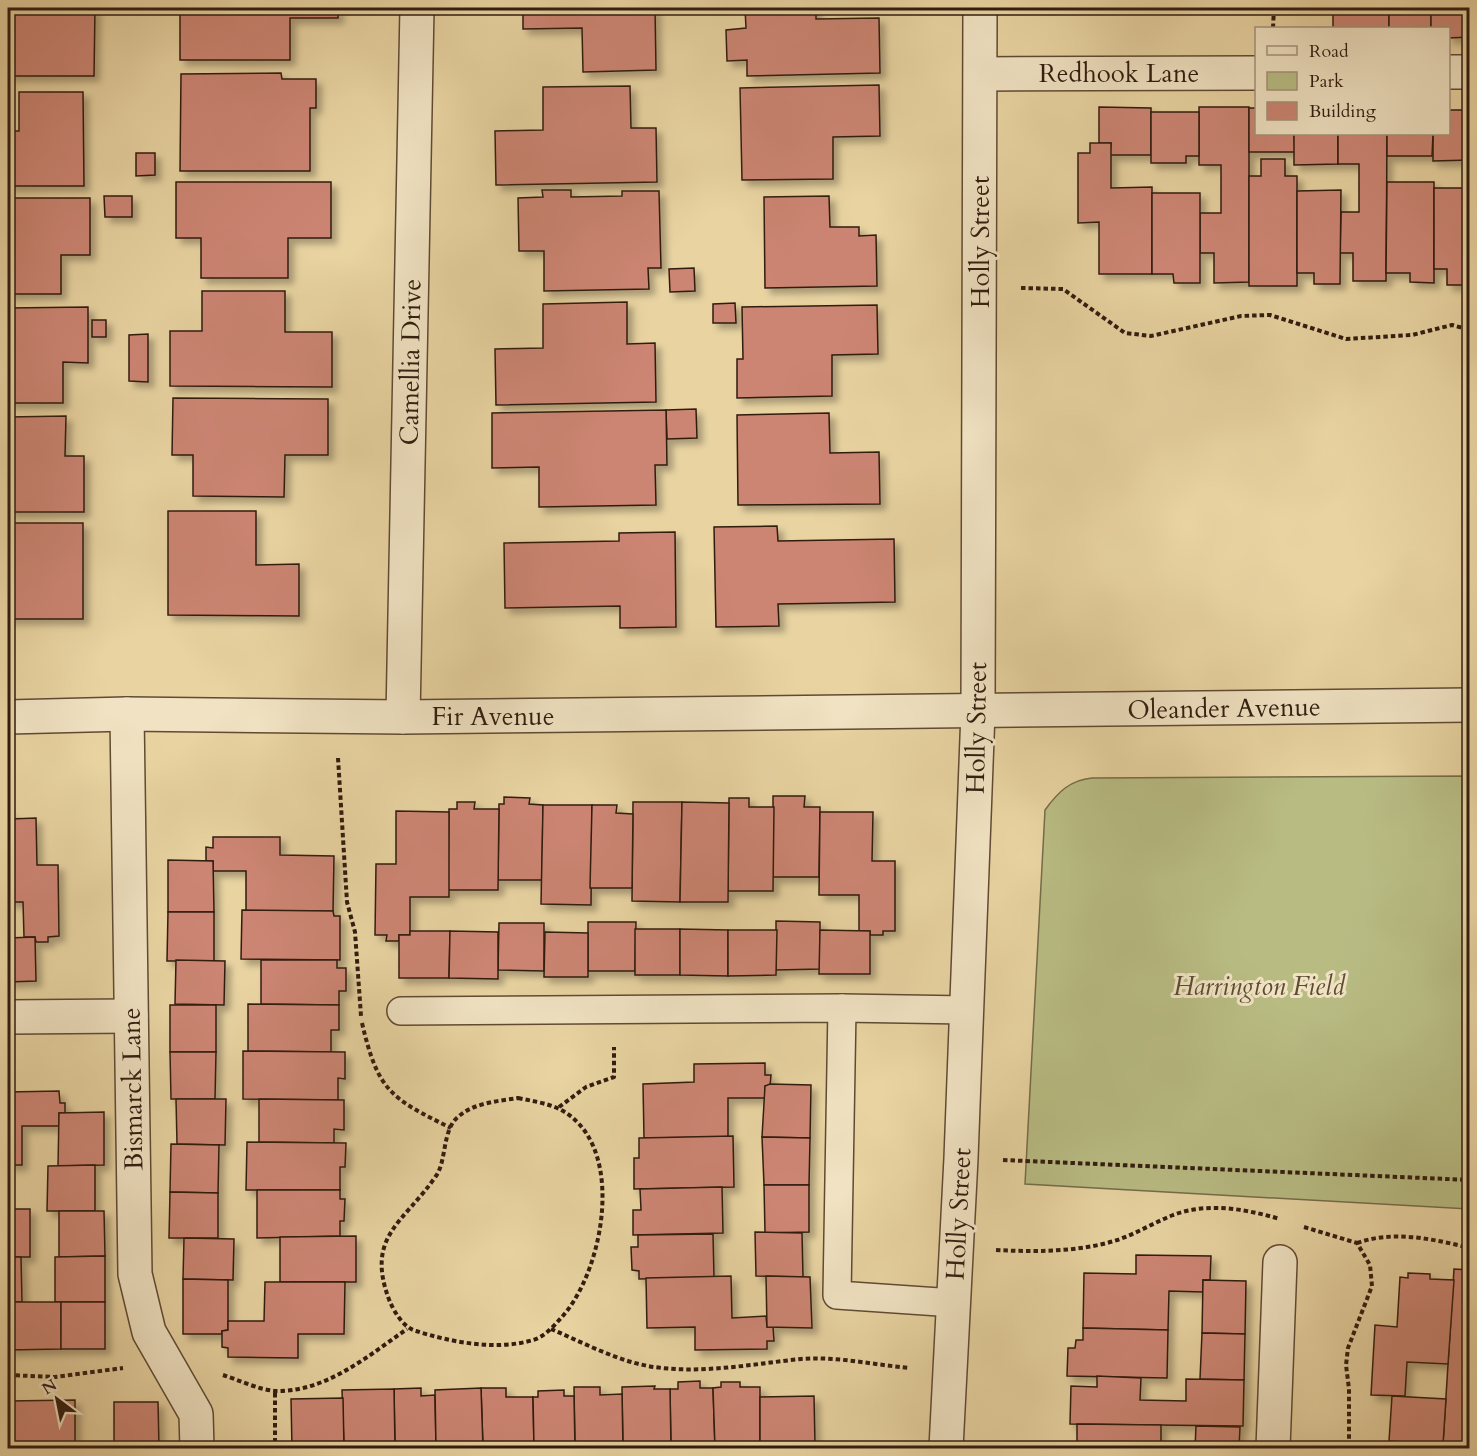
<svg xmlns="http://www.w3.org/2000/svg" width="1477" height="1456" viewBox="0 0 1477 1456" font-family="Cardo,serif">
<style>
.green{fill:#b8bc83;stroke:#746c4a;stroke-width:1.5}
.building{fill:#cc8573;stroke:#311c10;stroke-width:1.5;filter:url(#shadow)}
.lines{fill:none;stroke-linecap:round;stroke-linejoin:round}
.service-casing{stroke:#5f4a34;stroke-width:30}
.minor-casing{stroke:#5f4a34;stroke-width:36}
.path{stroke:#311c10;stroke-width:4;stroke-dasharray:4.5 3;stroke-linecap:butt}
.service{stroke:#f0e2c2;stroke-width:27}
.minor{stroke:#f0e2c2;stroke-width:33}
.labels{text-anchor:middle;stroke-width:6;stroke-linejoin:round;paint-order:stroke}
.street-label{font-size:26px;fill:#311c10;stroke:#f0e2c2}
.park-label{font-size:26px;font-style:italic;fill:#5a4c32;stroke:#f0e2c2}
</style>
<defs>
<filter id="shadow"><feDropShadow dx="5.5" dy="5.5" stdDeviation="3" flood-color="#0004"/></filter>
</defs>
<rect width="100%" height="100%" fill="#e8d3a1"/>
<filter id="stains"><feTurbulence type="fractalNoise" baseFrequency=".00333" numOctaves="4"/><feColorMatrix values="0 0 0 0 .2 0 0 0 0 .09 0 0 0 0 .02 0 0 0 .5 -.17"/></filter>
<radialGradient id="worn" r=".72"><stop offset=".6" stop-color="#630" stop-opacity="0"/><stop offset="1" stop-color="#630" stop-opacity=".3"/></radialGradient>
<path class="green" d="M1469,776v433l-444,-25 20,-374c13,-18 25,-30 47,-32z"/>
<g class="building">
<path d="M8,8h87l-1,68h-86z"/>
<path d="M180,8h158v10h-48v42h-110z"/>
<path d="M523,8h132l1,62 -73,2 -1,-44 -59,1z"/>
<path d="M745,8h71v11l63,-1 1,55 -133,3v-16l-20,1 -1,-31 20,-2z"/>
<rect x="1333" y="8" width="56" height="20"/>
<rect x="1389" y="8" width="42" height="20"/>
<path d="M1431,8h39v29l-22,1v-10h-17z"/>
<path d="M281,73l1,6h34v29h-6v63h-130l1,-97z"/>
<path d="M879,85l1,51 -47,1v42l-91,1 -2,-92z"/>
<path d="M630,86l1,42h25l1,54 -161,3 -1,-54 48,-1v-43z"/>
<path d="M19,92h64l1,94h-76v-55h11z"/>
<path d="M1099,107l52,1v47h-41l1,-12h-12z"/>
<path d="M1199,107h50v175l-35,1v-30h-14v-40h21v-48h-22z"/>
<path d="M1249,108h7v26h38l1,18h-46z"/>
<path d="M1448,110h22v50l-37,1v-27h15z"/>
<path d="M1151,112h48v44h-13v7h-35z"/>
<path d="M1294,134h44v30l-44,1z"/>
<path d="M1338,134h49l-1,147h-33v-28h-13l1,-41h18v-48h-21z"/>
<path d="M1387,134h46l-1,22h-45z"/>
<path d="M1090,143h21v45l41,-1v87h-53v-52l-21,1v-70h12z"/>
<path d="M136,153h19v22l-19,1z"/>
<path d="M1261,159h24v17h12v110h-48v-110h12z"/>
<path d="M176,182h155v56h-43v40h-87v-40h-25z"/>
<path d="M1387,182h47v101l-24,-1v-9h-24z"/>
<path d="M1434,188h36v97h-23v-16h-13z"/>
<path d="M542,190h29v7l51,-1v-5h37l2,77h-13l1,21 -105,2v-40h-25l-1,-53 25,-1z"/>
<path d="M1341,190l-1,94h-26v-11h-17v-82z"/>
<path d="M1152,193h48v90h-26l-1,-9h-21z"/>
<path d="M104,196h28v21h-27z"/>
<path d="M829,196l1,31h29v9l17,-1 1,51 -112,2 -1,-91z"/>
<path d="M8,198h82v57h-29v39h-53z"/>
<path d="M694,268l1,23 -25,1 -1,-23z"/>
<path d="M202,291h83v41h47v55l-162,-1v-55h32z"/>
<path d="M627,302v42l28,-1 1,59 -160,3 -1,-56 48,-1v-44z"/>
<path d="M735,303l1,20h-23v-19z"/>
<path d="M877,305l1,49 -46,1v41l-95,2v-39h6l-1,-52z"/>
<path d="M88,307v56l-25,-1v41h-55v-95z"/>
<rect x="92" y="320" width="14" height="17"/>
<path d="M148,334v48l-19,-1v-46z"/>
<path d="M173,398l155,1v56h-43l-1,42 -91,-1v-41h-21z"/>
<path d="M696,409l1,29 -30,1 -1,-29z"/>
<path d="M666,410l1,55h-12l1,40 -117,2v-40l-47,1v-55z"/>
<path d="M829,413l1,40 49,-1 1,52 -142,1 -1,-90z"/>
<path d="M66,416l-1,40h19v56h-76v-95z"/>
<path d="M168,511h88v54l43,-1v52l-131,-1z"/>
<rect x="8" y="523" width="75" height="96"/>
<path d="M777,526l1,15 116,-2 1,63 -117,2 1,22 -63,1 -2,-100z"/>
<path d="M675,532l1,95 -56,1v-22l-115,2 -1,-65 115,-2v-8z"/>
<path d="M773,796h32l-1,11h16l-1,70h-46z"/>
<path d="M504,797l26,1 -1,6 14,1 -1,75h-44l1,-76h5z"/>
<path d="M729,798h20v9h25l-1,84h-45z"/>
<path d="M457,802h18l-1,7h25l-1,81h-50l1,-81h8z"/>
<path d="M633,802h49l-2,100 -48,-1z"/>
<path d="M682,802l47,1 -1,99h-48z"/>
<path d="M543,805h49l-1,100 -50,-1z"/>
<path d="M592,805h25l-1,8 17,1 -1,74h-42z"/>
<path d="M8,811h3l-1,8 26,-1 1,47h21l1,71 -11,1v5h-12l-1,-5h-11l-1,-35h-15z"/>
<path d="M396,811l53,1v85h-39v38h-11v6h-13l1,-6h-12l1,-71h20z"/>
<path d="M820,812h53l-1,49h23v70h-12v4h-13v-4h-11v-36h-40z"/>
<path d="M213,837h67v18l54,1 -1,55h-87v-40h-33v-10h-7v-14l7,1z"/>
<path d="M168,860l45,1 1,51h-46z"/>
<path d="M242,910l91,1 1,5h6v44l-99,-1z"/>
<path d="M168,912h46v49h-47z"/>
<path d="M776,921l44,1v47l-44,1z"/>
<path d="M588,922h48l-1,49h-47z"/>
<path d="M499,923h45v48l-46,-1z"/>
<rect x="635" y="929" width="45" height="46"/>
<path d="M680,929l48,1v46l-48,-1z"/>
<path d="M728,930h49l-1,45 -48,1z"/>
<path d="M820,930l50,1v43h-51z"/>
<path d="M410,931h40l-1,47h-50v-43h11z"/>
<path d="M450,931l48,1v47l-49,-1z"/>
<path d="M545,932l43,1v44h-44z"/>
<path d="M35,937l1,44 -28,1v-44z"/>
<path d="M176,960l49,1 -1,44 -49,-1z"/>
<path d="M261,960h76v8h9v23h-7v14l-78,-1z"/>
<path d="M248,1004l91,1v25h-8v22l-83,-1z"/>
<rect x="170" y="1005" width="46" height="47"/>
<path d="M243,1051l102,1v27l-7,-1v22l-95,-1z"/>
<path d="M170,1052h46l-1,47h-44z"/>
<path d="M765,1063v12h6l-1,11h-5v12h-37v39l-84,1 -1,-54 51,-2v-18z"/>
<path d="M770,1084l41,1 -1,53 -48,-1 3,-51z"/>
<path d="M59,1091l1,12h5v10h-6v13h-37v39h-14v-73z"/>
<path d="M176,1099h50l-1,46 -48,-1z"/>
<path d="M259,1099l85,1v30l-10,-1v14l-75,-1z"/>
<path d="M104,1112v53l-46,1 1,-53z"/>
<path d="M733,1136l1,51 -100,2v-31h5v-20z"/>
<path d="M762,1137l48,1 -1,47h-45z"/>
<path d="M247,1142l99,1 -1,24h-5v23h-94z"/>
<path d="M171,1144l48,1 -1,48 -48,-1z"/>
<path d="M95,1165v46h-48l1,-45z"/>
<path d="M764,1185h45v47l-44,1z"/>
<path d="M722,1187l1,46 -90,2v-25h8l-1,-21z"/>
<path d="M257,1190h83v9h5l-1,22h-4v15l-83,2z"/>
<path d="M170,1192l48,1v45h-49z"/>
<rect x="8" y="1209" width="22" height="48"/>
<path d="M59,1211h45l1,45 -46,1z"/>
<path d="M755,1232l47,1 1,44 -47,-1z"/>
<path d="M713,1234l1,43 -75,2v-8l-7,-1 -1,-23h7v-12z"/>
<path d="M356,1236v46h-76v-45z"/>
<path d="M184,1238l50,1 -1,41 -50,-1z"/>
<path d="M1136,1255l75,1 -1,24h-7v12l-34,-1 -1,39 -85,-2 1,-55 52,1z"/>
<path d="M105,1256v46h-50v-45z"/>
<path d="M8,1257h13l1,45h-14z"/>
<path d="M1454,1269l16,1v176l-27,-2z"/>
<path d="M1408,1273l22,1v5l24,1 -6,84 -41,-2 -2,34 -34,-1 4,-70 22,2 3,-50 8,1z"/>
<path d="M731,1276l1,42 34,-2 1,11h6l1,14h-7v8l-72,1v-23l-48,1 -1,-50z"/>
<path d="M766,1276l44,1 2,51 -45,-1z"/>
<path d="M183,1279l45,1v50l-6,1v3h-39z"/>
<path d="M1203,1280l43,1 -1,53 -43,-1z"/>
<path d="M265,1282h80l-1,52h-46v24l-70,-1v-9l-6,-1v-16l6,-1v-9h36z"/>
<path d="M8,1302h53v47l-53,1z"/>
<rect x="61" y="1302" width="44" height="47"/>
<path d="M1083,1328l85,2 -1,48 -100,-2 1,-28h7l1,-8h7z"/>
<path d="M1202,1333l43,1 -1,46 -44,-1z"/>
<path d="M1097,1376l44,2 -1,22 46,1v-22l58,1 -1,46 -173,-2 1,-38 26,1z"/>
<path d="M700,1381v7h13l2,60h-44l-1,-59h8v-7z"/>
<path d="M721,1382h19v5h20v61h-45l-2,-60 8,-1z"/>
<path d="M655,1386l-1,3h16l1,59h-48l-1,-61z"/>
<path d="M574,1387h26v8l22,-1 1,54h-48z"/>
<path d="M421,1388v8l14,-1 1,53h-41l-1,-59z"/>
<path d="M481,1388h25v9h27l1,51h-51z"/>
<path d="M481,1388l2,60h-47l-1,-58z"/>
<path d="M394,1389l1,59h-51l-2,-58z"/>
<path d="M564,1390v6h10l1,52h-41l-1,-51h5v-6z"/>
<path d="M814,1396l1,49 24,-1v4h-79v-51z"/>
<path d="M1392,1396l54,3 -3,45 -54,-3z"/>
<path d="M343,1398l1,50h-52l-1,-49z"/>
<path d="M75,1400v48h-67v-47z"/>
<path d="M114,1402h44l1,46h-45z"/>
<path d="M1077,1424l84,1v23h-87v-5h3z"/>
<path d="M1196,1426l44,1 -1,21h-44z"/>
</g>
<g class="lines">
<defs>
<g id="service">
<path d="M842,1008l-5,287 117,8"/>
<path d="M401,1011l441,-3 125,2"/>
</g>
<g id="minor">
<path d="M1448,72h22"/>
<path d="M981,74l275,-1"/>
<path d="M127,714l8,560 14,58 47,82 1,34"/>
<path d="M8,717l119,-3 276,3 1067,-12"/>
<path d="M403,717l14,-709"/>
<path d="M8,1017l123,-1"/>
<path d="M946,1448l15,-290 17,-446 2,-704"/>
<path d="M1273,1448l7,-186"/>
</g>
</defs>
<use href="#service" class="service-casing"/>
<use href="#minor" class="minor-casing"/>
<g class="path">
<path d="M1273,28l1,-20"/>
<path d="M1021,288l42,1 62,44 26,3 90,-20 29,-1 76,24 66,-4 40,-10 18,5"/>
<path d="M338,758l9,144 8,30 6,84"/>
<path d="M362,1023c16,68 28,75 89,105"/>
<path d="M518,1098c24,5 44,7 61,26 43,46 21,152 -18,194 -8,9 -17,19 -28,22 -37,11 -82,2 -117,-9 -12,-3 -21,-18 -26,-29 -26,-66 14,-79 46,-126 11,-16 6,-46 22,-59 15,-14 40,-16 60,-19z"/>
<path d="M559,1107l27,-20 28,-10v-30"/>
<path d="M1003,1160l467,20"/>
<path d="M1304,1227l53,16 13,22 2,21 -24,62 -2,17 3,24v59"/>
<path d="M1357,1243c36,-13 76,-4 113,5"/>
<path d="M996,1250c39,2 81,2 118,-9 20,-6 39,-18 59,-26 35,-13 72,-6 107,4"/>
<path d="M551,1329c33,14 68,33 103,38 49,7 98,-3 147,-8 36,-3 73,6 109,9"/>
<path d="M8,1375l47,2 68,-9"/>
<path d="M223,1375c16,5 36,15 53,16 50,1 92,-35 131,-62"/>
<path d="M238,1444l37,-1v-52"/>
</g>
<use href="#service" class="service"/>
<use href="#minor" class="minor"/>
</g>
<g class="labels">
<g class="street-label">
<text x="1119" y="82">Redhook Lane</text>
<text transform="translate(980 242) rotate(-90)" y="9">Holly Street</text>
<text transform="translate(410 362) rotate(-89)" y="9">Camellia Drive</text>
<text transform="translate(1224 708) rotate(-1)" y="9">Oleander Avenue</text>
<text x="493" y="725">Fir Avenue</text>
<text transform="translate(976 728) rotate(-89)" y="9">Holly Street</text>
<text transform="translate(132 1089) rotate(-91)" y="9">Bismarck Lane</text>
<text transform="translate(958 1214) rotate(-87)" y="9">Holly Street</text>
</g>
<g class="park-label">
<text x="1259" y="995">Harrington Field</text>
</g>
</g>
<rect width="1477" height="1456" fill="none" stroke="#e8d3a1" stroke-width="30"/>
<rect x="9" y="9" width="1459" height="1438" fill="none" stroke="#311c10" stroke-width="3"/>
<rect x="15" y="15" width="1447" height="1426" fill="none" stroke="#311c10" stroke-width="1.5"/>
<rect x="1255" y="27" width="195" height="108" fill="#f0e2c2" stroke="#a4937b" stroke-width="1.5"/>
<rect x="1267" y="46" width="30" height="9" fill="#f0e2c2" stroke="#a4937b" stroke-width="1.5"/>
<text x="1309" y="57" font-size="18" fill="#311c10">Road</text>
<rect x="1267" y="72" width="30" height="18" fill="#b8bc83" stroke="#a4937b" stroke-width="1.5"/>
<text x="1309" y="87" font-size="18" fill="#311c10">Park</text>
<rect x="1267" y="102" width="30" height="18" fill="#cc8573" stroke="#a4937b" stroke-width="1.5"/>
<text x="1309" y="117" font-size="18" fill="#311c10">Building</text>
<g transform="translate(57 1399) rotate(328)" stroke="#f0e2c2" stroke-width="4.5" paint-order="stroke">
<path d="M0-4.5L10 22L0 15L-10 22Z" fill="#311c10"/>
<text y="-9" font-size="16" font-weight="bold" text-anchor="middle" fill="#311c10">N</text>
</g>
<rect width="100%" height="100%" filter="url(#stains)"/>
<rect width="100%" height="100%" fill="url(#worn)"/>
</svg>
